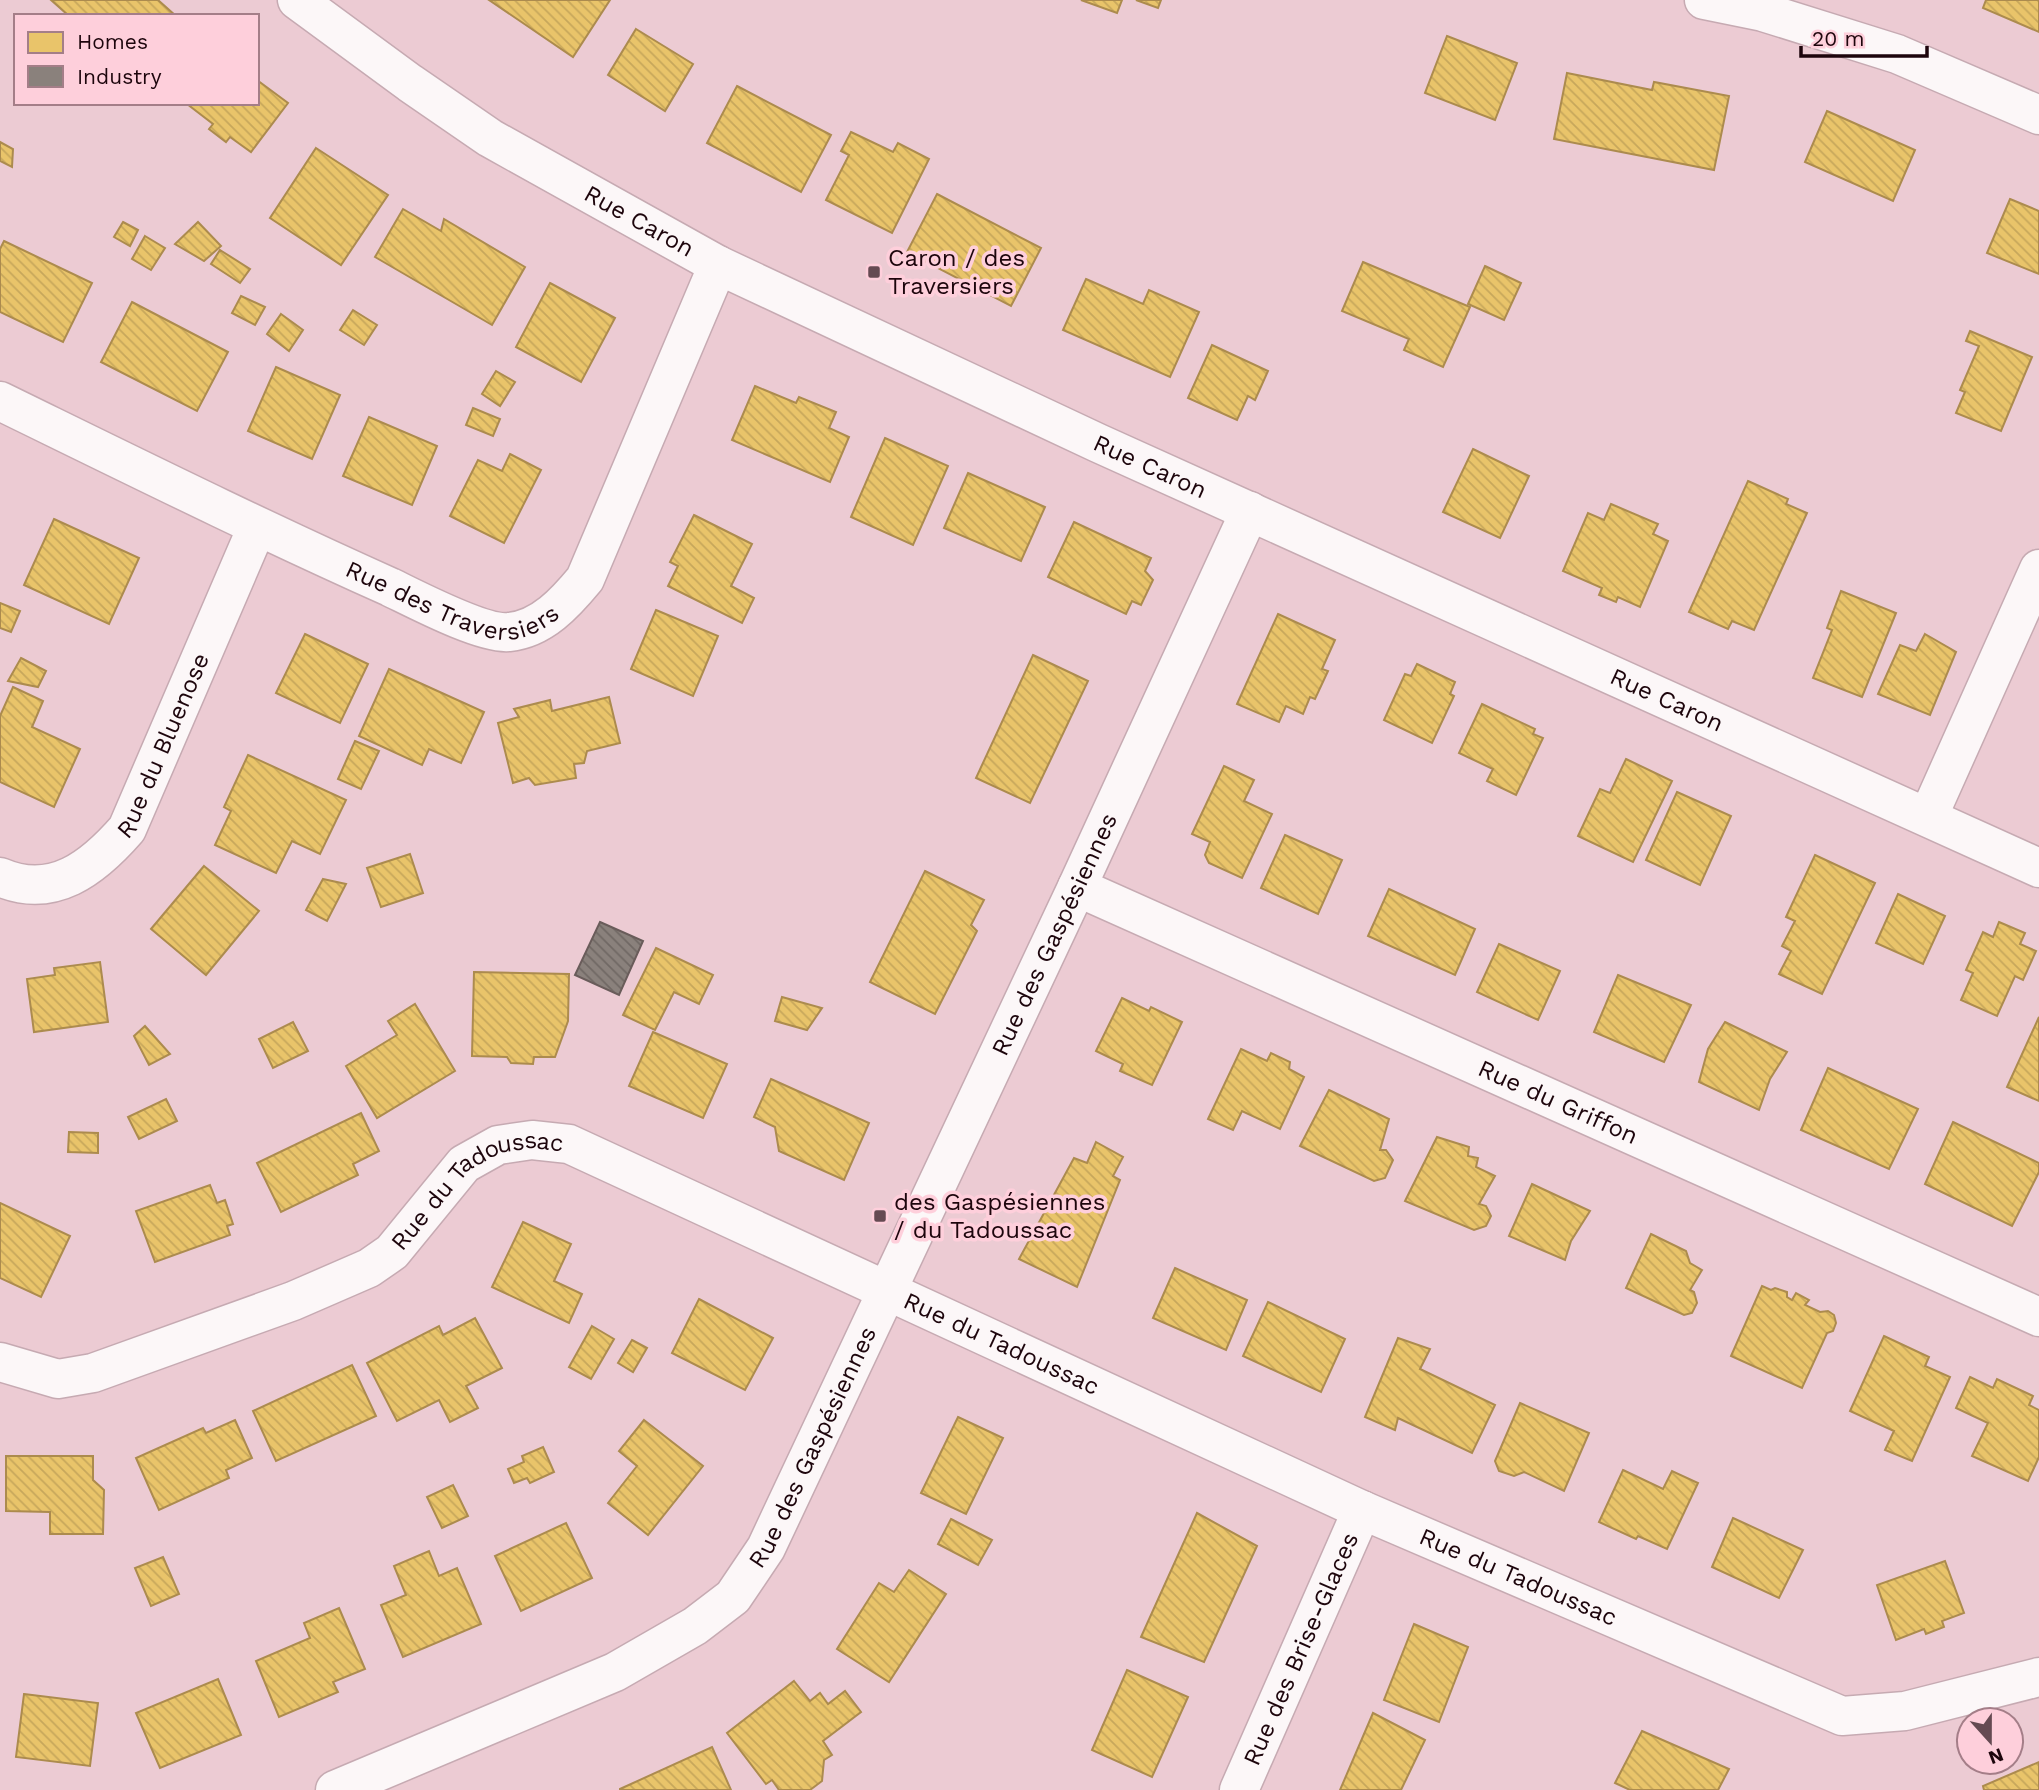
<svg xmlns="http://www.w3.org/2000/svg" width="2039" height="1790" viewBox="0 0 2039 1790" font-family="'Work Sans',sans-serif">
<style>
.homes{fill:url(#homes-back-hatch);stroke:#ac8b4e;stroke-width:2}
.industry{fill:url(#industry-back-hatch);stroke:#695c5a;stroke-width:2}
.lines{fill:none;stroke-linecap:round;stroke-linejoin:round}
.minor-casing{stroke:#c6aab2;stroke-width:41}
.tertiary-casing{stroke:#c6aab2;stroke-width:41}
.minor{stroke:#fcf7f8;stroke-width:38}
.tertiary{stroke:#fcf7f8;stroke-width:38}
.poi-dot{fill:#654a52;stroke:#fecfdb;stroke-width:2.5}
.labels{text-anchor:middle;stroke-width:7;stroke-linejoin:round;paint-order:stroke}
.street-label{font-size:24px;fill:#1d050c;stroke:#fecfdb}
.poi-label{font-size:24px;fill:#1d050c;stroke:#fecfdb;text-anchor:start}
</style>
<defs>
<pattern id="homes-back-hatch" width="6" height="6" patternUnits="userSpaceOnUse" patternTransform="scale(1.75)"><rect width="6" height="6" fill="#e9c46a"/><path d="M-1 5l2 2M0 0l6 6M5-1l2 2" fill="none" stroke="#c7a75b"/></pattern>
<pattern id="industry-back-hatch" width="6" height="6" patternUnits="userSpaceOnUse" patternTransform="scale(1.75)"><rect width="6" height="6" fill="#8a817c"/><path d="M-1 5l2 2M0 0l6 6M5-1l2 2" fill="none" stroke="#706864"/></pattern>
</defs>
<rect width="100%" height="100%" fill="#eccbd3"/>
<g class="homes">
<path d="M51,0h107l18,16h-107z"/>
<path d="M489,0h121l-37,57z"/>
<path d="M1081,0h41l-5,13z"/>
<path d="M1136,0h25l-3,8z"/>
<path d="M1986,0h53v32l-56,-24z"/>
<path d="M636,29l57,35 -28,47 -57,-36z"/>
<path d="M1447,36l70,27 -22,57 -70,-27z"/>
<path d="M1567,73l85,17 2,-8 75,14 -15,74 -160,-31z"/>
<path d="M257,80l31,23 -37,49 -21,-15 -4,5 -17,-13 4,-5 -26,-20 70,-1z"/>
<path d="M737,86l94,49 -30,57 -94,-49z"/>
<path d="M1827,111l88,39 -22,51 -88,-39z"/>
<path d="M851,132l42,20 5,-9 31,16 -37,74 -66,-33 23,-45 -8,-4z"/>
<path d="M0,142l13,7 -1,18 -12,-6z"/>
<path d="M316,148l72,47 -47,70 -71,-47z"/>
<path d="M937,194l104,54 -30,58 -104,-54z"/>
<path d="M2010,199l29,12v63l-52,-21z"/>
<path d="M403,209l38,22 3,-12 81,48 -33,58 -117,-68z"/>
<path d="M123,222l15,8 -8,16 -16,-9z"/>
<path d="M198,222l23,24 -17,15 -29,-17z"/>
<path d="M145,236l20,12 -14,22 -19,-11z"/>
<path d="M4,241l88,42 -29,59 -63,-30v-63z"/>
<path d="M220,250l30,19 -10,14 -29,-19z"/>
<path d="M1363,262l107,45 -27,60 -39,-17 5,-11 -67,-28z"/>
<path d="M1485,266l36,17 -17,37 -36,-16z"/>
<path d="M1086,279l57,25 6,-14 50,22 -29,65 -107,-47z"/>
<path d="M550,283l65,35 -34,64 -65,-35z"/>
<path d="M241,296l24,11 -10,18 -23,-12z"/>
<path d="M132,302l96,50 -31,59 -96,-49z"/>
<path d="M353,310l24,15 -13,20 -24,-15z"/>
<path d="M281,314l22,16 -14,21 -22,-17z"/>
<path d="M1970,331l62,26 -31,74 -45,-18 9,-21 -5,-2 19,-44 -13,-5z"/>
<path d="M1212,345l56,26 -13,29 -7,-4 -11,24 -49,-22z"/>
<path d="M276,367l64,28 -28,64 -64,-28z"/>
<path d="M496,371l19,11 -15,24 -18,-12z"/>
<path d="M755,386l41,17 3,-6 37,15 -7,16 20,9 -19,45 -98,-42z"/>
<path d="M473,408l27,11 -7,17 -27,-11z"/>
<path d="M369,417l68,29 -25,59 -69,-29z"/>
<path d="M885,438l63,28 -35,79 -62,-28z"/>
<path d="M1473,449l56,27 -29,62 -57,-26z"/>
<path d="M510,454l31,16 -37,73 -54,-27 28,-56 24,11z"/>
<path d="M968,473l77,34 -24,54 -77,-33z"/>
<path d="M1748,481l40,18 -2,5 21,9 -53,117 -22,-9 -4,8 -39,-17z"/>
<path d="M1611,504l47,20 -5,10 15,7 -28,66 -22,-10 -2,5 -17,-7 3,-7 -39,-17 25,-58 16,7z"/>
<path d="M694,515l58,29 -21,42 23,12 -12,25 -74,-37 10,-20 -8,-4z"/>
<path d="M54,519l85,39 -30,66 -85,-39z"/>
<path d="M1074,522l77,36 -6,13 8,9 -12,25 -9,-4 -6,13 -78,-37z"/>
<path d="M1841,591l55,22 -34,84 -49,-19 19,-48 -5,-2z"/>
<path d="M0,603l20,8 -9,21 -11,-4z"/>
<path d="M656,610l62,26 -25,60 -62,-27z"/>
<path d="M1278,614l57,26 -13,29 6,2 -13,28 -5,-2 -7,17 -17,-8 -7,16 -42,-18z"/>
<path d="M305,634l63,30 -28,59 -64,-30z"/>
<path d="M1925,634l31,18 -26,63 -52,-21 22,-49 16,6z"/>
<path d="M1033,655l55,26 -58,122 -54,-25z"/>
<path d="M21,658l25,13 -8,16 -30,-6z"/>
<path d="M1417,664l38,18 -5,12 4,2 -22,47 -48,-23 21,-46 6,2z"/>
<path d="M389,669l95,43 -23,51 -32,-14 -7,16 -63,-29z"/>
<path d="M13,687l30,14 -11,26 48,22 -26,58 -54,-25v-66z"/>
<path d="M609,697l11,46 -33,8 -3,12 -10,1 2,14 -41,7 -6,-7 -16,5 -15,-60 21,-6 -5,-8 36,-9 2,11z"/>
<path d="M1482,704l53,25 -2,5 10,4 -27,57 -29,-14 6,-12 -34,-16z"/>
<path d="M355,741l24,10 -18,38 -23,-10z"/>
<path d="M248,755l98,45 -26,54 -28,-13 -16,32 -61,-28 16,-34 -7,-4z"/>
<path d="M1626,759l46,22 -39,81 -55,-26 22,-47 10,4z"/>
<path d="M1224,766l30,14 -10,21 28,13 -30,64 -33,-15 -4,-8 5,-13 -18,-8z"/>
<path d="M1677,792l54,24 -31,69 -54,-25z"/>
<path d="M1285,835l57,25 -24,54 -57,-26z"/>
<path d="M410,854l13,39 -42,14 -14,-39z"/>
<path d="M1815,855l60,28 -53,111 -43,-20 12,-23 -9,-5 13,-25 -9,-4z"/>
<path d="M204,866l55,45 -53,64 -55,-46z"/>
<path d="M925,871l59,29 -13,25 6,6 -42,83 -65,-32z"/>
<path d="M323,879l23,5 -19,37 -21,-11z"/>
<path d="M1389,889l86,40 -20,46 -87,-39z"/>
<path d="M1898,894l47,22 -22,48 -47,-21z"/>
<path d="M1999,922l26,11 -5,11 16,7 -13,29 -8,-4 -18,40 -36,-16 12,-27 -7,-3 17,-38 10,5z"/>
<path d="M1499,944l61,27 -22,49 -61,-28z"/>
<path d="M656,948l57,27 -14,29 -25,-12 -19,38 -32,-15z"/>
<path d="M100,962l8,60 -74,10 -7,-53 28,-4 -1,-7z"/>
<path d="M474,972l95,2 -1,47 -13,36h-21l-1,7 -22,-1 -4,-6 -35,-1z"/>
<path d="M1618,975l73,30 -27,57 -70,-30z"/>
<path d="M782,997l40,11 -15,22 -32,-9z"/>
<path d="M1122,998l27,13 2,-4 31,15 -30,63 -32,-14 3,-7 -27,-13z"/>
<path d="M415,1004l40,67 -78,47 -31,-52 51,-31 -9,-14z"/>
<path d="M2039,1017v84l-32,-14z"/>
<path d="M293,1022l15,29 -35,17 -14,-29z"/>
<path d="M1725,1022l62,30 -17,27 -11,31 -60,-28 9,-33z"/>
<path d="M145,1026l25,28 -21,11 -15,-29z"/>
<path d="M653,1032l74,32 -24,54 -74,-32z"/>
<path d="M1241,1049l26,12 4,-8 19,9 -1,7 15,8 -24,52 -38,-18 -9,19 -25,-11z"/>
<path d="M1828,1068l90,41 -29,60 -88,-39z"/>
<path d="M771,1079l98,44 -25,57 -65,-29 -4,-24 -21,-10z"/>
<path d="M1329,1090l60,29 -9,31h6l7,10 -8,18 -11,3 -74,-35z"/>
<path d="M166,1099l11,22 -38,18 -11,-22z"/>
<path d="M361,1113l18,38 -26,13 5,11 -77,37 -24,-49z"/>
<path d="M1953,1122l86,41v9l-27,54 -87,-42z"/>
<path d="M69,1132l29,1v20l-30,-1z"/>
<path d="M1437,1137l32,10 -1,9 10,2 -2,9 19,9 -16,28 7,2 5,10 -5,10 -12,4 -69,-29z"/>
<path d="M1096,1142l27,15 -10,19 7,4 -43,107 -58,-28 55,-101 13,5z"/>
<path d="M1532,1184l58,27 -19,30 -6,19 -56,-24z"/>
<path d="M210,1185l7,18 8,-3 8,24 -6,2 3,9 -75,27 -19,-51z"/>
<path d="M0,1203l70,33 -29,61 -41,-19z"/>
<path d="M523,1222l48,22 -17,37 28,13 -13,29 -77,-36z"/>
<path d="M1651,1234l35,17 4,12 12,7 -12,20 4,2 3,11 -5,10 -8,2 -58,-27z"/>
<path d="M1175,1268l72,32 -21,50 -73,-32z"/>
<path d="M1762,1286l9,4 4,-2 12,4v5l5,3 4,-7 13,7 -4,5 15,7 8,-1 6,4 2,8 -3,8 -6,2 -25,55 -71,-32z"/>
<path d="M699,1299l74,39 -28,52 -73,-37z"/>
<path d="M1268,1302l77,37 -24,53 -78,-36z"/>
<path d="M475,1318l27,50 -36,18 12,22 -28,14 -11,-22 -42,21 -30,-58 72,-37 4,9z"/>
<path d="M592,1326l22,13 -23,40 -22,-12z"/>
<path d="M1884,1336l45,21 -4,9 25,11 -38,84 -27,-11 9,-19 -44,-20z"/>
<path d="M1398,1338l32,11 -10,20 75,36 -23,48 -74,-35 -3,12 -30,-13z"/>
<path d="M632,1340l15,8 -14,24 -15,-9z"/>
<path d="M352,1365l24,51 -100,45 -23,-50z"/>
<path d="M1970,1377l23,11 4,-9 36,17 -4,9 10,5v47l-11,24 -56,-25 16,-33 -32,-15z"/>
<path d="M1520,1403l69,30 -25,58 -40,-19 -10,4 -15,-5 -4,-10z"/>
<path d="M958,1417l45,21 -37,76 -45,-21z"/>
<path d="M235,1420l17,38 -26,12 3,8 -70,32 -23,-52 67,-30 3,5z"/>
<path d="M644,1420l59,46 -55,69 -40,-32 29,-37 -18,-15z"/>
<path d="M543,1447l11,25 -24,11 -3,-5 -13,5 -6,-14 16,-7 -2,-6z"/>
<path d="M6,1456h87v24l11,10 -1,44h-53v-22l-44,-1z"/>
<path d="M1623,1470l40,19 9,-18 26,12 -31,66 -29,-13 -2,3 -37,-17z"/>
<path d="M453,1485l15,31 -26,12 -15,-31z"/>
<path d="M1197,1513l60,33 -53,116 -63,-25z"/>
<path d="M1733,1518l70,32 -24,48 -67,-31z"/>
<path d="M951,1519l41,21 -14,25 -40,-21z"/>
<path d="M566,1523l26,55 -71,33 -26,-55z"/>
<path d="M429,1551l10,25 18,-8 24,56 -78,33 -22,-52 25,-10 -12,-29z"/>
<path d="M163,1557l16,37 -28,12 -16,-38z"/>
<path d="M1945,1561l19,52 -22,8 2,6 -18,7 -2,-5 -28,11 -19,-55z"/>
<path d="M909,1570l37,24 -57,88 -52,-33 42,-66 15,9z"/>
<path d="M339,1608l26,61 -32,13 5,10 -59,25 -23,-56 54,-23 -6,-15z"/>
<path d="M1414,1624l54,23 -29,75 -55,-22z"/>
<path d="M1127,1670l61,27 -36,80 -60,-27z"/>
<path d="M218,1679l23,56 -81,33 -24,-55z"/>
<path d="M794,1681l16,20 10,-8 8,11 17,-13 16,21 -38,29 9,14 -8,5 -2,21 -12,9h-31l-7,-10 -6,4 -39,-51z"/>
<path d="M24,1694l74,9 -8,63 -74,-9z"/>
<path d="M1373,1713l52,27 -24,50h-61z"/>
<path d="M1642,1731l87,38 -11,21h-88l-15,-7z"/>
<path d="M712,1747l19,43h-111v-1z"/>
<path d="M2039,1762v28h-55l-1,-4z"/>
</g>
<path class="industry" d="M600,922l43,19 -24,54 -44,-20z"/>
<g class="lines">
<defs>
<g id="minor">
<path d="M1704,0l59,12 134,42 142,61"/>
<path id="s1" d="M0,401c129,63 258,127 390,186 25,12 93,48 119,45 33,-3 57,-30 76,-53l133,-314"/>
<path d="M1928,817l111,-248"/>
<path id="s2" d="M0,877c53,23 93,-9 127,-48l130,-302"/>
<path id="s3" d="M1077,887l962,430"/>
<path id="s4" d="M0,1362l58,17 35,-6 200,-72 76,-33 23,-16 72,-88 34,-19 34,-5 37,4 793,366 480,206 63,-5 134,-34"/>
<path id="s5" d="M335,1790l280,-118 80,-46 38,-29 33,-49 311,-661 173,-376"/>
<path id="s6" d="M1239,1790l123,-280"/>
</g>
<g id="tertiary">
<path id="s7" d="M297,0l113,83 80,55 228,127 380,178 941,425"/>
</g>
</defs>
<use href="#minor" class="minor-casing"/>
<use href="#tertiary" class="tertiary-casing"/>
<use href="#minor" class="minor"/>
<use href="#tertiary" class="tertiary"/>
</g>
<g class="poi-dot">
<rect x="867" y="265" width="14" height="14" rx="3.5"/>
<rect x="873" y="1209" width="14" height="14" rx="3.5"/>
</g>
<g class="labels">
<g class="street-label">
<text dy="8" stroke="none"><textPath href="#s7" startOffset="408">Rue Caron</textPath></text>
<text dy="8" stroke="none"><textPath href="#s7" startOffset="975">Rue Caron</textPath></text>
<text dy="8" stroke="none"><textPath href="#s1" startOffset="499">Rue des Traversiers</textPath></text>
<text dy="8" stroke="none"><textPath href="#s7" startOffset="1542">Rue Caron</textPath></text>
<text dy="8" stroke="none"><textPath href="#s2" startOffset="238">Rue du Bluenose</textPath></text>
<text dy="8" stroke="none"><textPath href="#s5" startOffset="1181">Rue des Gaspésiennes</textPath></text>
<text dy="8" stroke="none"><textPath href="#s3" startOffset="527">Rue du Griffon</textPath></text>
<text dy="8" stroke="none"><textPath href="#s4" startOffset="532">Rue du Tadoussac</textPath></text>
<text dy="8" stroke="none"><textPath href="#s4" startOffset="1120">Rue du Tadoussac</textPath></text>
<text dy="8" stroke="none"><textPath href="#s5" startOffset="614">Rue des Gaspésiennes</textPath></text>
<text dy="8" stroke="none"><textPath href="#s4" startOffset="1687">Rue du Tadoussac</textPath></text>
<text dy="8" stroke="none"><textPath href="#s6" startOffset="154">Rue des Brise-Glaces</textPath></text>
</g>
<g class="poi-label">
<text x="888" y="266">Caron / des<tspan x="888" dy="28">Traversiers</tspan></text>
<text x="894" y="1210">des Gaspésiennes<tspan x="894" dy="28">/ du Tadoussac</tspan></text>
</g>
</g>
<rect x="14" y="14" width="245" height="91" fill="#fecfdb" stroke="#a47e88" stroke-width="2"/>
<rect x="28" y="32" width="35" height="21" fill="#e9c46a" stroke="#a47e88" stroke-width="2"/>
<text x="77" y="49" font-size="21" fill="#1d050c">Homes</text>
<rect x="28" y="66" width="35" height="21" fill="#8a817c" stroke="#a47e88" stroke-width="2"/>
<text x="77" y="84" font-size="21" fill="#1d050c">Industry</text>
<g transform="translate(1990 1741) rotate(159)"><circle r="33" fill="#fecfdb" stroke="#a47e88" stroke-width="2"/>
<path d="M0-5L12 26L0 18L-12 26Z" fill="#654a52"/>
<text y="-10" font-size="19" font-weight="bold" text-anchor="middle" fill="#1d050c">N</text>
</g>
<path d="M1801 46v10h126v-10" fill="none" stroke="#1d050c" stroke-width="3.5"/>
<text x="1812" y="46" font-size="21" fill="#1d050c" stroke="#fecfdb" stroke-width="5" paint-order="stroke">20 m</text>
</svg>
